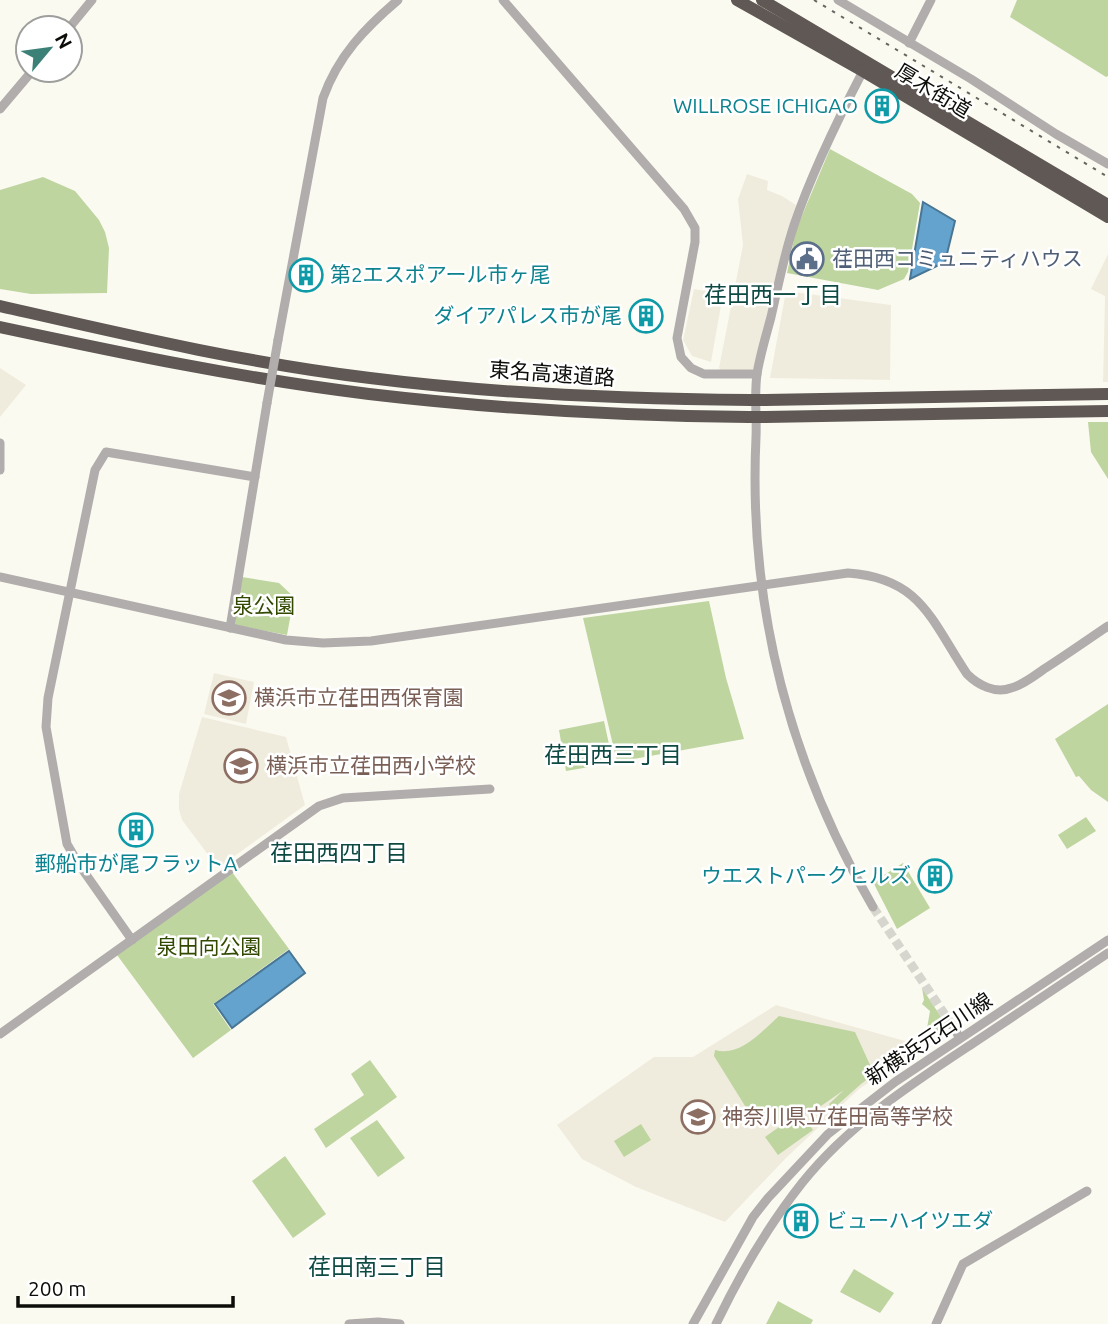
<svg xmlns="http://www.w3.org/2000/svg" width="1108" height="1324" viewBox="0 0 1108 1324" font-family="Ubuntu,'Noto Sans JP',sans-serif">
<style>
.built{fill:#f0ecdd}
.green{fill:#bed5a0}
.water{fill:#63a3ce;stroke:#497693;stroke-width:2}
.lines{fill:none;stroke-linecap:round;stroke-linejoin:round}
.minor-tunnel{stroke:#d7d6ce;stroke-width:9;stroke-dasharray:9 4.5;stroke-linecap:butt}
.minor{stroke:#b1adac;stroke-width:9}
.highway{stroke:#605855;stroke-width:12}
.rail{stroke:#666660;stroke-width:2;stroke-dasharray:3.5 7;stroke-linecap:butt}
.minor-bridge{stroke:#b1adac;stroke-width:9}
.highway-bridge{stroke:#605855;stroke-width:12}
.labels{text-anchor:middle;stroke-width:5;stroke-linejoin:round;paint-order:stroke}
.street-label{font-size:21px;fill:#0c0c09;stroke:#fff}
.culture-label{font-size:21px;fill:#0d838f;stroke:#fff;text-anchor:end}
.service-label{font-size:21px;fill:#4e5e75;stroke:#fff;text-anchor:start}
.park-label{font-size:21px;fill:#324900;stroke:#fff}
.education-label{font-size:21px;fill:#785e54;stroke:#fff;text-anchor:start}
.neighbourhood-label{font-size:23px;fill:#0e4a43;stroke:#fff}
</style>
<rect width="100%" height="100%" fill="#fbfaf1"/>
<g class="built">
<path d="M747,174l21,7 -1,9 15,6 14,9 -10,29 -31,134 -3,2 -30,1 -3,-3 24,-123 -5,-46z"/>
<path d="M1108,254v128h-5l2,-86 -14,-7z"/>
<path d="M694,289l29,5 -12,68 -19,-6 -9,-16z"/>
<path d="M786,291l105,14 -1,75 -120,-2z"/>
<path d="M0,368l26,17 -26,32z"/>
<path d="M214,673l40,9 -8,42 -42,-10z"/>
<path d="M202,717l84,20 19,68 -87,63 -36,-48 -3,-11v-15z"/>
<path d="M776,1005l147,41 -64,43 -73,69 -61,64 -89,-35 -54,-28 -25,-34 97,-68h39z"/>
</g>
<g class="green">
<path d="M1017,0h91v76l-2,1 -96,-60z"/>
<path d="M830,149l82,45 8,9 -12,69 -4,7 -26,11 -91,-17 9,-43z"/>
<path d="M43,177l32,14 24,29 6,12 4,16 -2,45 -76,1 -31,-5v-99z"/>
<path d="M1088,422h20v57l-17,-27z"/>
<path d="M242,577l37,6 15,14 -7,38 -52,-10z"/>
<path d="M709,601l17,77 18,61 -127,23 -34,-144z"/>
<path d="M1108,704v98l-17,-12 -12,-14 -3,1 -21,-38z"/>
<path d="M604,721l9,42 -47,8 -7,-41z"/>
<path d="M1086,817l10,14 -29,18 -9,-14z"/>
<path d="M903,863l27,45 -33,21 -24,-47z"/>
<path d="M232,872l57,77 -76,55 18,26 -38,28 -76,-103z"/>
<path d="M922,988l25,38 -5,14 -16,-6 4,-23 -8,-7 2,-4z"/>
<path d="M779,1016l76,16 16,35 23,-19 10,4 -43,32 -28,25 -4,-5 15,-14 -23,16 -4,-3 -12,11 -4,-2 12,18 -35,25 -13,-18 21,-15 -36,-8 -36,-58 1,-6c25,7 46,-18 64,-34z"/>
<path d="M370,1060l27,37 -71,51 -12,-19 50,-34 -13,-21z"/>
<path d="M377,1120l28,38 -27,19 -28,-39z"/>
<path d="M641,1124l10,16 -27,17 -10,-16z"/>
<path d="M285,1156l41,58 -33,24 -41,-57z"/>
<path d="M854,1269l40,24 -14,20 -40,-21z"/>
<path d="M778,1301l35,19 -2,4h-45z"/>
</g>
<g class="water">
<path d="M923,202l32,19 -10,41 -35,17z"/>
<path d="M289,951l16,22 -73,55 -17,-24z"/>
</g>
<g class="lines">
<path class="minor-tunnel" d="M873,907l78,117"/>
<g class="minor">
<path d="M503,0l181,209 11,19v14l-18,96 4,19 10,11 13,6h53"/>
<path d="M838,0l133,79 85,55 52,30"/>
<path d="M69,28l23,-28"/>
<path d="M909,43l22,-43"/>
<path d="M863,71c-26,50 -51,101 -69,154 -10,30 -16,62 -23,92 -5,19 -11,38 -14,57 -3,21 0,43 -1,63 -8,169 33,325 117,470"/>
<path d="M0,109l33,-39"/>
<path d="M278,340l45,-242c15,-42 42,-70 75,-98"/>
<path d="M0,443v27"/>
<path d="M0,577l286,63 37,3 48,-2 477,-68c73,5 83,47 119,101 11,11 28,20 44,14 12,-3 23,-12 33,-19 22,-14 43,-29 64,-43"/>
<path d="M230,628l37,-225"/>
<path d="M132,940l-52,-74 -13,-22 -21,-117 2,-29 47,-228 11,-18 149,25"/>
<path d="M951,1024l9,14"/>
<path d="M0,1034l319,-228 24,-8 147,-9"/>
<path d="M349,1324l29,-2 22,2"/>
<path d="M693,1324l60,-107 15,-19 60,-64 67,-52 213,-142"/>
<path d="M716,1324c24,-50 52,-98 86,-141 47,-59 111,-100 173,-141 44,-29 88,-59 133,-89"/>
<path d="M936,1324l27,-60 124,-73"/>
</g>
<g class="highway">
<path d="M737,0l126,71 245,146"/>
<path d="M762,0l346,205"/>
<path d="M0,306c123,28 245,57 370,72 126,16 254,21 381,22"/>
<path d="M0,327c122,26 245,52 369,67 127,15 253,22 380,23"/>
<path d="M765,400l343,-6"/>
<path d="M765,417l343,-6"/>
</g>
<path class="rail" d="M814,0l294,177"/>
<path class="minor-bridge" d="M267,403l11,-63"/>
<g class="highway-bridge">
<path d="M751,400h14"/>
<path d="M749,417h16"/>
</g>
</g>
<defs>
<symbol id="building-ring" viewBox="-11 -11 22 22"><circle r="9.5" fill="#fff" stroke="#0f9aa8" stroke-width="1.5"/><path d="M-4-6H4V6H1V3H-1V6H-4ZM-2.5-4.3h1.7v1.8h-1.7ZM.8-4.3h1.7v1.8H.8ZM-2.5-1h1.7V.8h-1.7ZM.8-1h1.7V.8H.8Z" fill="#0f9aa8"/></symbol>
<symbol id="civic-ring" viewBox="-11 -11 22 22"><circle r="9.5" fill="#fff" stroke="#5c6f8a" stroke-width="1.5"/><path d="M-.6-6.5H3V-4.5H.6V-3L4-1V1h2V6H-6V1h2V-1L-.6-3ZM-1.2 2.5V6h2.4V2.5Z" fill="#5c6f8a"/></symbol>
<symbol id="school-ring" viewBox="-11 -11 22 22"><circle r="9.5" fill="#fff" stroke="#8d6e63" stroke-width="1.5"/><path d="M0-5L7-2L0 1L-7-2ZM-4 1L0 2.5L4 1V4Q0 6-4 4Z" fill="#8d6e63"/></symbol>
</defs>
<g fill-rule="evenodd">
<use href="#building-ring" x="863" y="87" width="38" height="38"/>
<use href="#civic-ring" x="788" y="240" width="38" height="38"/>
<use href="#building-ring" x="287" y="256" width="38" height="38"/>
<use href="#building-ring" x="627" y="297" width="38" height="38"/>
<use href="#school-ring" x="210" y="679" width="38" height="38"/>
<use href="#school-ring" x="222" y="747" width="38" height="38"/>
<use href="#building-ring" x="117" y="811" width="38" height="38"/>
<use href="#building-ring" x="916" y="857" width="38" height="38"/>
<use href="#school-ring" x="679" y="1098" width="38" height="38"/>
<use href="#building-ring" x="782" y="1202" width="38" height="38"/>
</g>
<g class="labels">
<g class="street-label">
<text transform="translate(933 91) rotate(31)" y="7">厚木街道</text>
<text transform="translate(552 374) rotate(4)" y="7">東名高速道路</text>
<text transform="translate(929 1039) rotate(-34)" y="7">新横浜元石川線</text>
</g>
<g class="culture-label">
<text x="858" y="113">WILLROSE ICHIGAO</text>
<text x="330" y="282" text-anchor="start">第2エスポアール市ヶ尾</text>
<text x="622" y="323">ダイアパレス市が尾</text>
<text x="136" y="871" text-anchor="middle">郵船市が尾フラットA</text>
<text x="911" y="883">ウエストパークヒルズ</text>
<text x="826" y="1228" text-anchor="start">ビューハイツエダ</text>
</g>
<g class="service-label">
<text x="832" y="266">荏田西コミュニティハウス</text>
</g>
<g class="park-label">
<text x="264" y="613">泉公園</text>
<text x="209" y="954">泉田向公園</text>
</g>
<g class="education-label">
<text x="254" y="705">横浜市立荏田西保育園</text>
<text x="266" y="773">横浜市立荏田西小学校</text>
<text x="722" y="1124">神奈川県立荏田高等学校</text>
</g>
<g class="neighbourhood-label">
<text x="773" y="303">荏田西一丁目</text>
<text x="613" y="763">荏田西三丁目</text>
<text x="339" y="861">荏田西四丁目</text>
<text x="377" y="1275">荏田南三丁目</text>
</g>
</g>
<g transform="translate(49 49) rotate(61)"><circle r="33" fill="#ffffff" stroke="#9e9e9d" stroke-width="2"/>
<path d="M0-5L12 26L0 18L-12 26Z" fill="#3c8177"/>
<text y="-10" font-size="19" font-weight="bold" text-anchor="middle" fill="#0c0c09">N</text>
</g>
<path d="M18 1296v10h215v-10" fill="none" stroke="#0c0c09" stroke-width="3.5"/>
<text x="28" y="1296" font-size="21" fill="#0c0c09" stroke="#ffffff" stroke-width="5" paint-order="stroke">200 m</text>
</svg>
